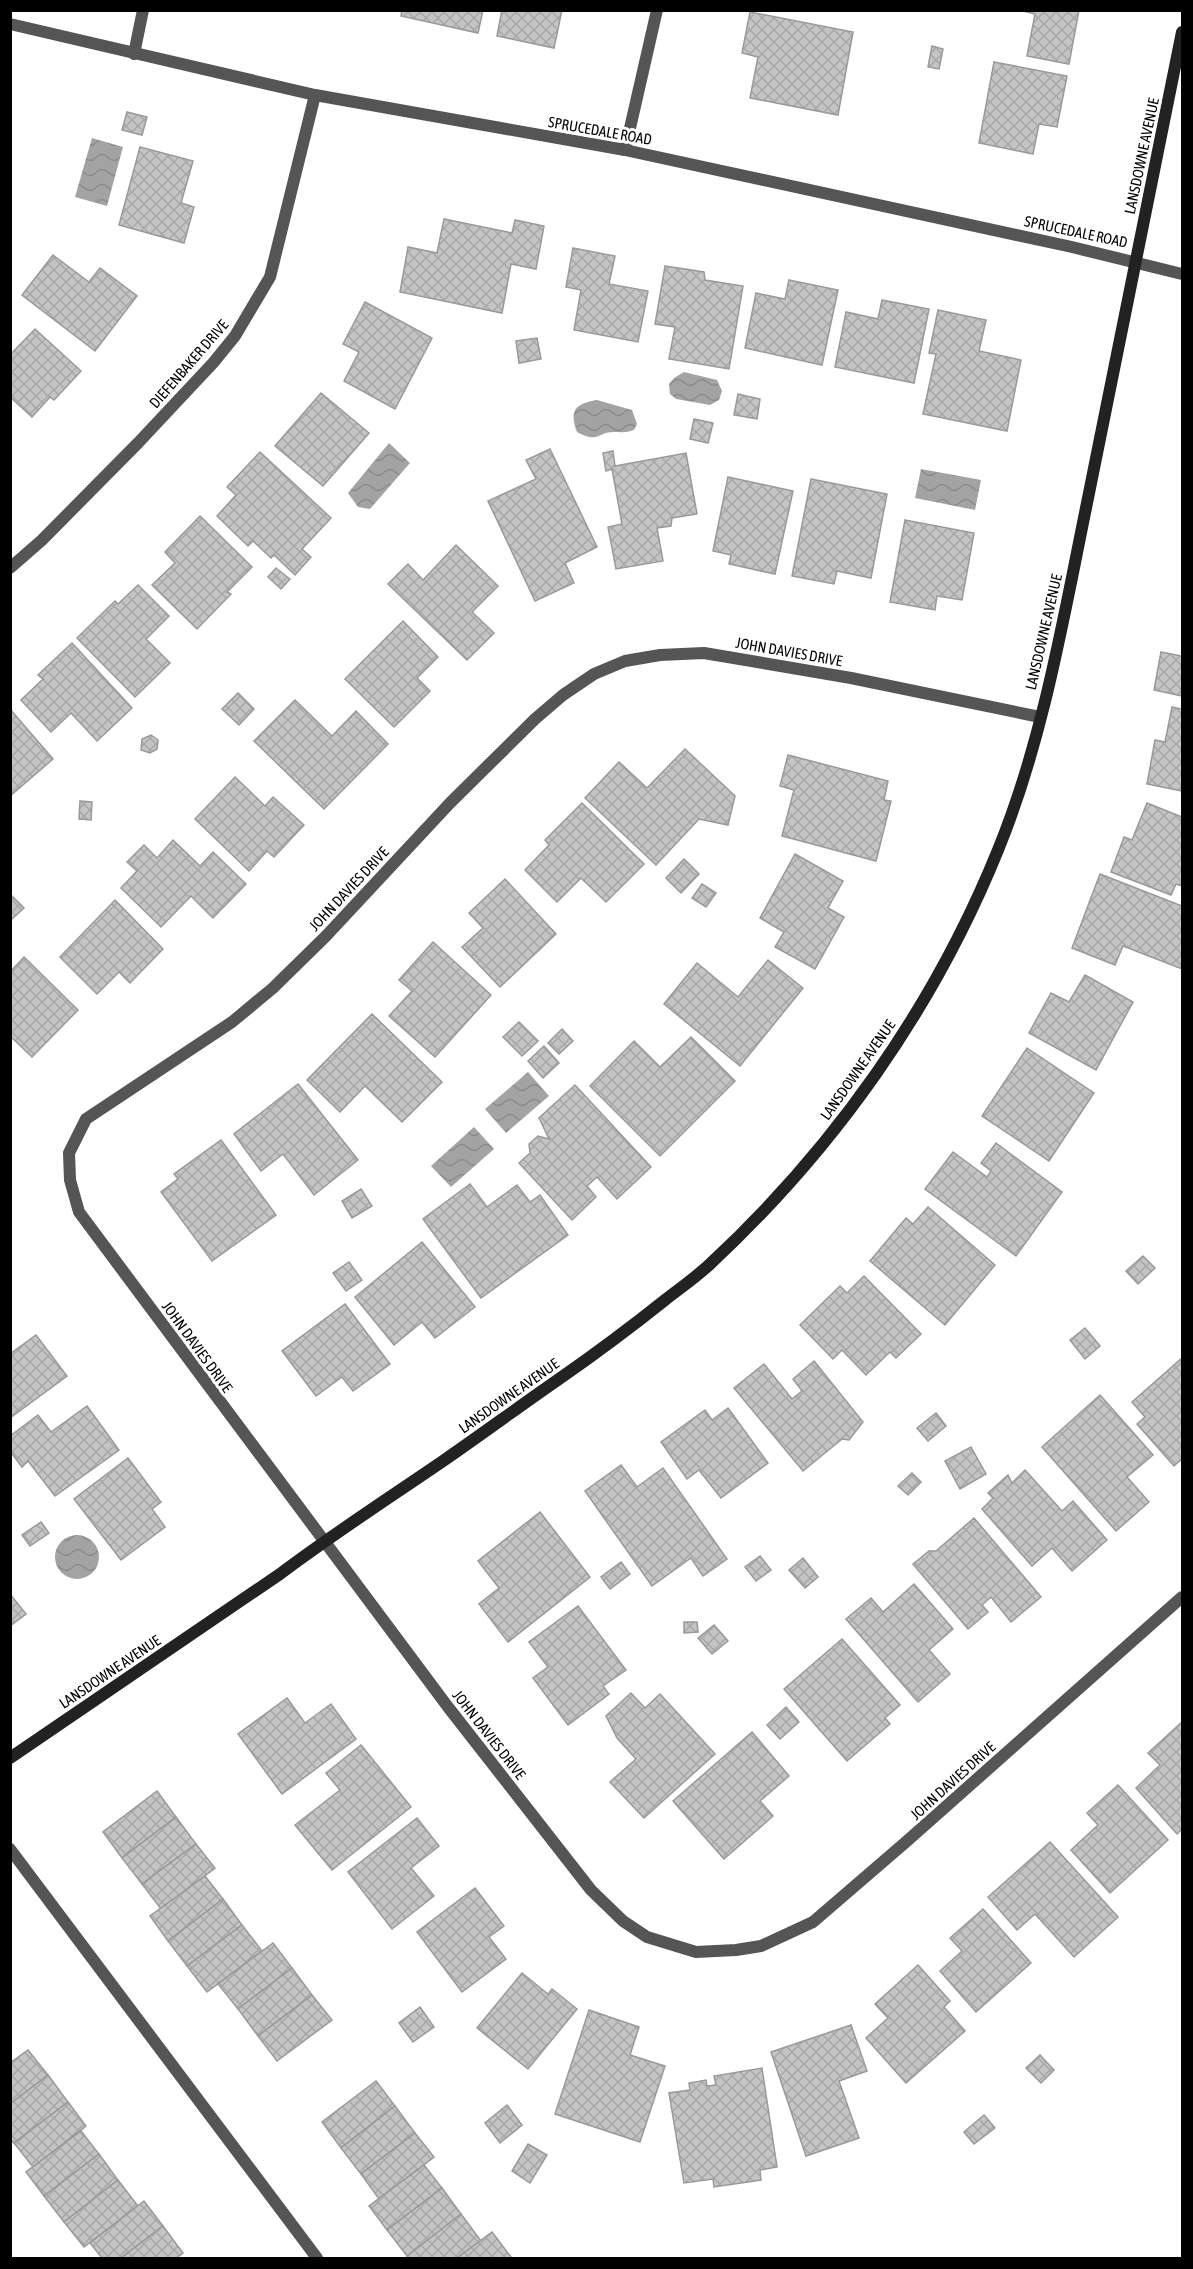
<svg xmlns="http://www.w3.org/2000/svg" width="1193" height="2269" viewBox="0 0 1193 2269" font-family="'Asap Condensed',sans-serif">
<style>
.water{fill:url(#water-waves)}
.building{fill:url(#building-cross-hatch);stroke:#999;stroke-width:1.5}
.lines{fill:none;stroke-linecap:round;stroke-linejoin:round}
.lane{stroke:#555;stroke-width:12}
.street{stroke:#555;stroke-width:12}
.secondary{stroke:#222;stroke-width:12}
.labels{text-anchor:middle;stroke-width:6;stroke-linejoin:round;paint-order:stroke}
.street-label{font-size:15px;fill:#000;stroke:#fff}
</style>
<defs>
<pattern id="water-waves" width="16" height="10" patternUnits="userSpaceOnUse" patternTransform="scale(1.5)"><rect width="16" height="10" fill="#a3a3a3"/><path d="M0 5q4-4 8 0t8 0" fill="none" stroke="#8b8b8b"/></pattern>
<pattern id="building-cross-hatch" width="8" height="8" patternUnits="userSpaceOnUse" patternTransform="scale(1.5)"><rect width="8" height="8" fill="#c4c4c4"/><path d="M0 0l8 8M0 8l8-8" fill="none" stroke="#a7a7a7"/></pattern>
</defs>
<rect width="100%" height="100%" fill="#fff"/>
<g class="water">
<path d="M92,138l31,9 -16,59 -32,-9z"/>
<path d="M684,372l33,8 5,11 -3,9 -9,5 -34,-6 -6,-5 -1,-10 5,-6z"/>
<path d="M597,400l35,10 5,14 -3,6c-8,3 -12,2 -20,2 -18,0 -14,12 -37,0 -8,-22 -2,-28 20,-32z"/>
<path d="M389,443l21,20 -40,46 -12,-2 -10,-14z"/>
<path d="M921,469l60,11 -6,30 -60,-12z"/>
<path d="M528,1072l21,24 -43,37 -21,-24z"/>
<path d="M474,1127l20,22 -43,38 -20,-21z"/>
<circle cx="77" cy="1557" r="22"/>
</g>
<g class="building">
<path d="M402,10h81l-5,23 -77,-17z"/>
<path d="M502,10h60l-8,38 -57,-12z"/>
<path d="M1019,10h60l-10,54 -42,-8 8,-42z"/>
<path d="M750,12l103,20 -15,83 -88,-17 8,-41 -16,-4z"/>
<path d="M932,46l11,3 -4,20 -11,-2z"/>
<path d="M994,62l73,14 -10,51 -18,-3 -6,30 -54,-11z"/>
<path d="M127,112l20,5 -5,18 -20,-5z"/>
<path d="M140,147l53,14 -12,42 13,4 -10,36 -65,-18z"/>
<path d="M444,219l68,14 3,-13 29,6 -8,43 -25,-5 -9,49 -102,-21 8,-45 29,6z"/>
<path d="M573,248l42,8 -6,28 39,7 -10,51 -64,-12 7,-40 -15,-3z"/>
<path d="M53,255l36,27 11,-14 37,28 -42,55 -73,-56z"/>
<path d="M665,266l39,6 1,8 38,6 -14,83 -60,-10 6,-32 -20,-3z"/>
<path d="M789,280l49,10 -16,75 -77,-17 11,-55 29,6z"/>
<path d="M882,300l47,9 -15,74 -79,-16 11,-55 32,7z"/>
<path d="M365,302l67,36 -37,71 -51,-28 15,-29 -16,-8z"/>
<path d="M938,310l48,10 -7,31 42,9 -14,71 -84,-17 13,-60 -7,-1z"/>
<path d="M35,329l46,42 -27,29 -4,-3 -18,20 -22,-20v-42z"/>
<path d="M537,338l4,21 -22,4 -3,-22z"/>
<path d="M321,393l48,40 -46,53 -48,-40z"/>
<path d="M738,394l22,5 -3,20 -23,-4z"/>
<path d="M694,419l19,4 -5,20 -18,-4z"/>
<path d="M550,449l47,98 -32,16 9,20 -39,18 -47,-100 48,-22 -10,-19z"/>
<path d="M613,451l2,15 71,-13 11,61 -25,4 -1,8 -14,2 6,33 -47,8 -8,-42 14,-3 -10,-55 -6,2 -3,-18z"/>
<path d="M260,452l71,66 -29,31 9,8 -16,18 -21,-20 -3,3 -18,-17 -5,5 -31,-30 19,-21 -9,-8z"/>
<path d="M728,477l65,14 -18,83 -46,-10 2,-9 -18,-4z"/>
<path d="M811,479l76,15 -16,84 -34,-7 -3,13 -42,-8z"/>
<path d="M200,516l52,51 -25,25 4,2 -34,35 -45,-44 23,-22 -10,-11z"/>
<path d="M905,520l69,13 -12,67 -25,-4 -2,14 -45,-8z"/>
<path d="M456,545l42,41 -26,26 22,21 -27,27 -79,-76 20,-20 15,16z"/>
<path d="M276,568l14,11 -9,10 -13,-12z"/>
<path d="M138,585l31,31 -23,23 24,24 -35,34 -58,-59 38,-37 3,3z"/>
<path d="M403,621l35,36 -21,21 13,13 -36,36 -49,-48z"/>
<path d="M72,643l60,65 -35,33 -26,-28 -20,19 -30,-32 22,-21 -5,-4z"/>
<path d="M1161,652l21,4v40l-28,-6z"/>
<path d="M238,693l16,16 -15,16 -17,-16z"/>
<path d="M295,700l37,36 24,-25 32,33 -64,65 -70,-68z"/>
<path d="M1172,707l10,2v82l-35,-7 8,-44 10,2z"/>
<path d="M10,709l43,50 -43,37z"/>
<path d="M151,735l7,5 -1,9 -7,4 -9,-3 1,-11z"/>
<path d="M685,749l50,47 -7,29 -29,-6 -43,46 -71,-67 34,-36 28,26z"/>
<path d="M788,755l100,26 -4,19 7,1 -15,60 -94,-25 12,-46 -14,-4z"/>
<path d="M235,777l30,29 8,-9 31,28 -30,32 -7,-6 -18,20 -54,-52z"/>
<path d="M80,801l12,1 -1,18 -12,-1z"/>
<path d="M582,803l62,61 -38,38 -25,-24 -24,24 -32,-32 24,-25 -4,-5z"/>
<path d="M1147,803l35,14v69l-6,-2 -5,11 -60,-23 13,-35 8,3z"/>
<path d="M173,840l27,26 13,-14 33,32 -33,34 -22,-22 -30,31 -40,-39 16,-17 -10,-9 17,-17 13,13z"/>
<path d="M795,854l48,27 -15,27 16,9 -29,52 -40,-22 9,-15 -24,-14z"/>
<path d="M684,859l15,15 -18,19 -15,-15z"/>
<path d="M1100,874l82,32v63l-59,-23 -8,19 -43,-17z"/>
<path d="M505,879l51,55 -56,53 -38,-40 21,-19 -14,-15z"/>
<path d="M702,884l14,9 -10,14 -14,-9z"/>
<path d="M11,895l13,13 -12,11 -2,-2z"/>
<path d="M115,900l48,49 -33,34 -11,-11 -22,22 -37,-37z"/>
<path d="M433,942l58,53 -56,62 -46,-41 23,-25 -13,-11z"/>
<path d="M24,957l54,53 -46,47 -22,-21v-64z"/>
<path d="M768,960l35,28 -63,78 -76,-62 33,-41 41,34z"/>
<path d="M1085,975l48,27 -37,68 -67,-37 22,-40 18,9z"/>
<path d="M372,1014l70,68 -40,40 -37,-36 -25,26 -33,-32z"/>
<path d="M519,1022l19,19 -16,15 -19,-19z"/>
<path d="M562,1029l11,12 -14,13 -11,-11z"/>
<path d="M691,1037l44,44 -75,75 -70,-70 44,-45 26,26z"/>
<path d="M544,1046l15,17 -16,15 -15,-17z"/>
<path d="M1027,1048l67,45 -45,68 -67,-45z"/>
<path d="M298,1084l60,76 -44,35 -31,-41 -22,17 -27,-37z"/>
<path d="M575,1085l76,82 -34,32 -20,-22 -10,9 9,11 -24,23 -53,-57 11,-10 -1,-9 9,-8 11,3 -10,-21z"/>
<path d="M221,1140l55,75 -64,46 -51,-69 17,-13 -4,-5z"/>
<path d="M996,1143l66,49 -46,64 -91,-67 28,-37 34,25 4,-6 -10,-8z"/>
<path d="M470,1184l17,23 30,-22 13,17 10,-7 28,40 -87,63 -58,-79z"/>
<path d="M361,1189l11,17 -20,12 -10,-17z"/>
<path d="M928,1207l67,58 -50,60 -75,-64 36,-43 7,6z"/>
<path d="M422,1242l53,65 -40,31 -13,-16 -28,23 -39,-48z"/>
<path d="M1143,1256l12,12 -17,16 -12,-13z"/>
<path d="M349,1262l13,18 -16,11 -13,-18z"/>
<path d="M864,1276l57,58 -25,24 -6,-6 -24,23 -24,-25 -9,9 -33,-34 40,-39 7,7z"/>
<path d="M345,1304l45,60 -37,27 -11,-14 -26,19 -34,-45z"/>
<path d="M1085,1328l15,18 -15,13 -15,-19z"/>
<path d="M36,1335l31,41 -57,42v-64z"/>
<path d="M1182,1358v101l-8,7 -37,-42 8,-7 -13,-15z"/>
<path d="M814,1361l49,61 -14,18 -7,-1 -39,32 -69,-83 30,-24 28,35 10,-8 -9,-12z"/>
<path d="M1100,1395l53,60 -26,22 22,25 -33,29 -74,-84z"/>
<path d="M87,1406l32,44 -64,46 -27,-35 -6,6 -12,-16v-15l28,-21 13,17z"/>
<path d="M728,1408l40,55 -47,35 -22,-28 -12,9 -26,-37 44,-32 7,10z"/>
<path d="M936,1413l10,13 -18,15 -11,-13z"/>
<path d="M971,1447l15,27 -26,15 -15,-28z"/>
<path d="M128,1458l33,44 -9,7 13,18 -44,33 -47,-61z"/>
<path d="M621,1465l16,22 26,-19 64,91 -24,17 -12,-18 -39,28 -67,-95z"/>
<path d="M1025,1470l37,41 11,-10 34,39 -35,31 -20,-23 -20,18 -50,-57 11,-11 -5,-5 20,-18 4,8z"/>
<path d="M912,1473l9,9 -13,13 -10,-9z"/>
<path d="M540,1512l50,65 -82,65 -29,-38 20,-16 -21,-27z"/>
<path d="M974,1518l67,79 -30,25 -20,-25 -9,8 6,7 -20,17 -55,-65 16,-13h7z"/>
<path d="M41,1522l8,11 -19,13 -8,-11z"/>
<path d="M760,1556l11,14 -15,11 -11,-14z"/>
<path d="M803,1558l15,19 -13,11 -16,-18z"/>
<path d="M621,1562l9,12 -20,15 -9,-12z"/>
<path d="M914,1584l39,45 -24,21 21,24 -32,28 -72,-83 25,-21 12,14z"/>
<path d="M10,1594l16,20 -16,12z"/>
<path d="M578,1606l48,64 -23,16 6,8 -41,31 -35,-47 15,-11 -19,-25z"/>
<path d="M684,1622h13l1,10 -14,1z"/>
<path d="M714,1625l14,16 -16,13 -14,-16z"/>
<path d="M842,1639l58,66 -15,13 5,6 -43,37 -63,-72z"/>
<path d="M631,1693l14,15 15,-14 55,60 -71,64 -34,-36 26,-23 -19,-21 -11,-22z"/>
<path d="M287,1698l18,25 26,-19 25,35 -74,55 -44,-60z"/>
<path d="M786,1707l13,15 -19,17 -13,-14z"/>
<path d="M1182,1722v107l-5,5 -41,-46 24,-23 -12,-12z"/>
<path d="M752,1732l37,44 -29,25 13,15 -49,43 -51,-58z"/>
<path d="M361,1745l50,62 -79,63 -37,-45 45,-35 -14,-17z"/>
<path d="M1118,1785l50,55 -58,53 -39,-43 27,-25 -11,-12z"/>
<path d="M157,1791l19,26 -54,41 -19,-26z"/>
<path d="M176,1817l20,27 -54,40 -20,-26z"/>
<path d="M417,1818l22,28 -28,22 23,28 -42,33 -44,-57z"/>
<path d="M1050,1842l68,75 -44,40 -39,-43 -18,16 -29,-33z"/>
<path d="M196,1844l19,24 -54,41 -19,-25z"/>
<path d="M205,1876l18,23 -55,42 -18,-25z"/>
<path d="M475,1888l29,38 -15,11 17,22 -44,33 -45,-60z"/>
<path d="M223,1899l19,26 -55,41 -19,-25z"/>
<path d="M983,1909l48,54 -55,49 -36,-41 22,-20 -12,-13z"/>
<path d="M242,1925l20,26 -55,41 -20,-26z"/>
<path d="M273,1943l19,25 -54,41 -20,-25z"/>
<path d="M918,1965l32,36 -6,6 21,24 -59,52 -40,-45 22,-20 -13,-14z"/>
<path d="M292,1968l20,27 -54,41 -20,-27z"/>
<path d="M522,1973l26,21 4,-5 25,20 -49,60 -51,-41z"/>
<path d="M312,1995l20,25 -55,41 -19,-25z"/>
<path d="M420,2007l14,20 -21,15 -14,-19z"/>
<path d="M589,2010l50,17 -9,28 35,11 -25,76 -85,-28z"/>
<path d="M851,2025l16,46 -28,10 20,57 -53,18 -35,-104z"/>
<path d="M28,2050l20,25 -38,29v-41z"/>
<path d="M1040,2055l14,15 -13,13 -15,-15z"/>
<path d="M762,2068l15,99 -17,3 1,10 -47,7 -1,-8 -29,4 -15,-90 21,-3 -1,-7 17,-3 1,6 9,-1 -2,-9z"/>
<path d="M48,2075l20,27 -54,41 -4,-4v-35z"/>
<path d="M376,2081l19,25 -54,42 -19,-26z"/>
<path d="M68,2102l18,24 -53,41 -19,-24z"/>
<path d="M507,2105l15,20 -22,18 -15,-20z"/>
<path d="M395,2106l20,27 -54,41 -20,-26z"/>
<path d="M984,2115l11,13 -21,16 -10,-12z"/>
<path d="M81,2131l18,23 -55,42 -18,-24z"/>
<path d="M415,2133l19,24 -55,42 -18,-25z"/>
<path d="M528,2144l19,11 -17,28 -18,-12z"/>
<path d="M99,2154l19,26 -54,42 -20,-26z"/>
<path d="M424,2165l18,23 -55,42 -18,-24z"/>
<path d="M118,2180l20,26 -54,41 -20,-25z"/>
<path d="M442,2188l19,26 -54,42 -20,-26z"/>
<path d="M144,2201l19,25 -42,32h-19l-12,-15z"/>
<path d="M461,2214l20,27 -24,17h-48l-2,-2z"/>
<path d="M163,2226l20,27 -7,5h-55z"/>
<path d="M492,2232l19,25 -1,1h-53z"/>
</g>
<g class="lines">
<path class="lane" d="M10,1849l307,409"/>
<g class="street">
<path d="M10,24l305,71 310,55 447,97 110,27"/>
<path d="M134,54l9,-44"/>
<path d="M625,150l32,-140"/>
<path d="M10,568l32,-28 96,-97 75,-80 22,-27 35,-59 45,-182"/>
<path d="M1040,717l-189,-39 -147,-25 -44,2 -35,6 -31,13 -31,21 -28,24 -85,84 -124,133 -53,52 -41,34 -146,97 -17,34 1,27 9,32 369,495 143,183 32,31 24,16 49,15 40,-2 25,-4 52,-24 94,-81 275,-244"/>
</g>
<path class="secondary" d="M10,1758l270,-184c53,-40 109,-76 163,-113 39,-27 77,-55 116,-82 36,-25 71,-51 106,-79 14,-11 30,-22 44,-35 125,-116 225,-257 289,-415 45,-110 65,-230 89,-347 32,-157 63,-314 95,-471"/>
</g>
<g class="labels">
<g class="street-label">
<text transform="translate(600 131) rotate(10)" y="5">SPRUCEDALE ROAD</text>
<text transform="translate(1142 156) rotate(-78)" y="5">LANSDOWNE AVENUE</text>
<text transform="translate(1076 232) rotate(12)" y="5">SPRUCEDALE ROAD</text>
<text transform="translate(189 364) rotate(-49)" y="5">DIEFENBAKER DRIVE</text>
<text transform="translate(1044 632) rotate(-77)" y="5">LANSDOWNE AVENUE</text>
<text transform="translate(789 652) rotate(10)" y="5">JOHN DAVIES DRIVE</text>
<text transform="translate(349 889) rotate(-47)" y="5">JOHN DAVIES DRIVE</text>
<text transform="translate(858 1070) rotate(-55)" y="5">LANSDOWNE AVENUE</text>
<text transform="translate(197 1347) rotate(54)" y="5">JOHN DAVIES DRIVE</text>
<text transform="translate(509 1396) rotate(-35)" y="5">LANSDOWNE AVENUE</text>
<text transform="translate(110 1672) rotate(-34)" y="5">LANSDOWNE AVENUE</text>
<text transform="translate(489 1735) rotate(52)" y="5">JOHN DAVIES DRIVE</text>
<text transform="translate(953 1781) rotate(-42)" y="5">JOHN DAVIES DRIVE</text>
</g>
</g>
<rect width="1193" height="2269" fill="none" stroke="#000000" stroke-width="24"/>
</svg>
